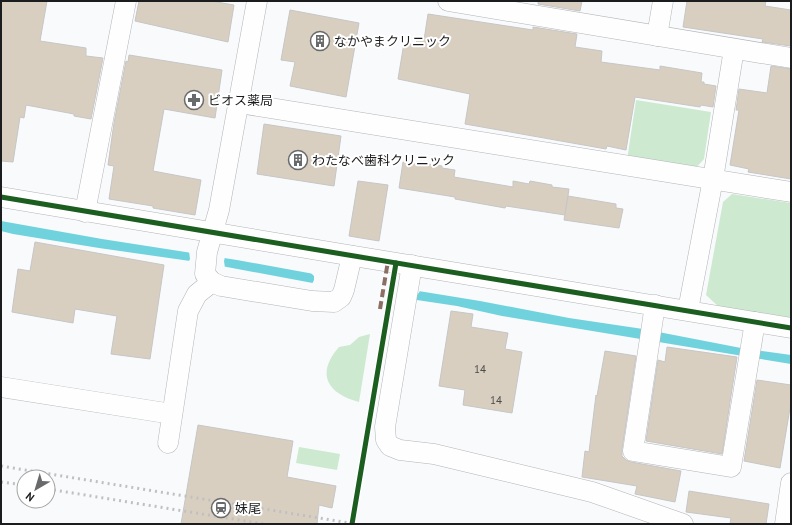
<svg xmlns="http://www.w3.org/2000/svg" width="792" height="525" viewBox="0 0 792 525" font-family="'PT Sans','Noto Sans JP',sans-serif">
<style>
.green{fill:#cdead1}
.water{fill:#70d2dd}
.pier{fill:#f8fafc}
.building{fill:#d9cfc1;stroke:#c6c6c7}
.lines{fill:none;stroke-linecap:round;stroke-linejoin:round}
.minor-casing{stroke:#b3b4b6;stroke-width:21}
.minor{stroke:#fefeff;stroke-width:20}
.rail{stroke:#c0c0c0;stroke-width:3;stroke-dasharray:2 4;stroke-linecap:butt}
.quiet{stroke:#8d6e63;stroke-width:4;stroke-dasharray:8 4;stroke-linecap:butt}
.cycleway-casing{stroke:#fff;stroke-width:8}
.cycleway{stroke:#1b5e20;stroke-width:5}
.labels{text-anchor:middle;stroke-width:4;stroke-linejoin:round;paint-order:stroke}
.number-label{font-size:11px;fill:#4a4946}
.poi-label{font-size:13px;fill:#1b1c1d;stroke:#fff;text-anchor:start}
</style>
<rect width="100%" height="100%" fill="#f8fafc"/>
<g class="green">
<path d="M636,100l75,12 -7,47 -10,11 -67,-10z"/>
<path d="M732,194l59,9v116l-71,-11 -14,-13 17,-93z"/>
<path d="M370,334l-11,68c-31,-8 -44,-28 -20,-55l11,-2 9,-8z"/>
<path d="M299,447l41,7 -3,16 -41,-7z"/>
</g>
<path class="water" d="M1,221l101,18 135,21 77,14 166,27 89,17 74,11 98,19 50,7v9l-289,-48 -45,-10 -107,-16 -139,-26 -112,-16 -86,-14 -12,-3z"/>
<g class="pier">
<path d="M189,251l36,6 -1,4 1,7 -37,-5 2,-4z"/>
<path d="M311,273l67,10 42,8 -7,10 -101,-17 2,-4v-4z"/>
</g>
<g class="building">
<path d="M1,1h46l-7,40 46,7v8l17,2 -12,61 -17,-3v-2l-48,-9 -2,13 -4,-1 -7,45 -12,-1z"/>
<path d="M139,1h72l23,4 -6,37 -93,-21z"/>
<path d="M538,1h44l-2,10 -42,-7z"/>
<path d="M687,1h79l-1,5 26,4v36l-29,-4 1,-3 -80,-12z"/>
<path d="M290,10l69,13 -13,74 -56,-11 5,-24 -14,-2z"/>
<path d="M428,14l105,16v-3l44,7 -2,13 27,4 -1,11 59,8v-4l42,7 -1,9h3v2l12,2 -3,21 -12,-2 -1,2 -65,-10 -9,53 -19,-4 -1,3 -141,-25 5,-30 -72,-15 6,-36 12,2 1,-6 7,1z"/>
<path d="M129,55l93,15 -7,48 -51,-9 -11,62 48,9 -6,35 -42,-7v-2l-44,-7 5,-33 -6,-1 6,-42 12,-62 2,1z"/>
<path d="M771,66l20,3v110l-43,-7 1,-3 -19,-4 9,-55h-3l3,-21 28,4z"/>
<path d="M264,124l77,12 -7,50 -77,-12z"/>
<path d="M403,162l17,3 1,-2 21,3v2l13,2 -1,7 59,10v-6l16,3 1,-3 22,4v2l17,2 -4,26 -59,-9 -1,2 -50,-9v-2l-56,-9z"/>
<path d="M358,181l30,4 -9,56 -30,-5z"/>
<path d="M568,196l48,8v4l7,1 -4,19 -55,-8z"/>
<path d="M35,242l129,23 -14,94 -39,-5 6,-38 -42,-7 -2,14 -61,-11 6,-43 12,2z"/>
<path d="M451,311l22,3 -2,13 37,6 -3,16 17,3 -10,61 -49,-8 2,-15 -26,-4z"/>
<path d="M667,347l70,10 -15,97 -76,-13 12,-81 7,2z"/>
<path d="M605,351l31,5 -14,93v7l4,4 5,2 50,9 -6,31 -40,-8 2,-8 -55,-9 3,-26 4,1 7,-57 1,1z"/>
<path d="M757,380l34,5v17l-11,66 -36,-7z"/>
<path d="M198,425l95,16 -6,36 49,9 -4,22 -13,-3 -2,19h-136z"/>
<path d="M689,491l80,13 -3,20h-36l1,-6 -45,-6z"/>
</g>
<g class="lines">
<defs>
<g id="minor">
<path d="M257,1l-38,209 -12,42 -2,22 7,8 9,4 91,15 22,1 7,-5 3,-7 8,-34"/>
<path d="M448,1l343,57"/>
<path d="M657,36l6,-35"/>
<path d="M239,103l552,89"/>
<path d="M1,197c263,45 527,87 790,131"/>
<path d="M85,212l41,-211"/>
<path d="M412,265l-27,162 1,13 4,6 10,4 34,4 158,38 91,32"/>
<path d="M655,305l-22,146 98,16 24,-145"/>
<path d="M688,310l25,-131 21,-130"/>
<path d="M1,387l171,27"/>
<path d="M168,443l20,-132 9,-17 15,-12"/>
<path d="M785,524l6,-41"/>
</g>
</defs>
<use href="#minor" class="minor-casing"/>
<use href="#minor" class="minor"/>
<g class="rail">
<path d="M1,466l355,58"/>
<path d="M1,482l23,3"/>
<path d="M48,489l216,35"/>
</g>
<path class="quiet" d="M380,309l8,-48"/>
<defs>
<g id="cycleway">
<path d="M1,197c263,45 527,87 790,131"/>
<path d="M352,524l44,-261"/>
</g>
</defs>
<use href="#cycleway" class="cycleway-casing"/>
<use href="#cycleway" class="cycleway"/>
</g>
<defs>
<symbol id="building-ring" viewBox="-11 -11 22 22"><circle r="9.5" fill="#fff" stroke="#686a6b" stroke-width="1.5"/><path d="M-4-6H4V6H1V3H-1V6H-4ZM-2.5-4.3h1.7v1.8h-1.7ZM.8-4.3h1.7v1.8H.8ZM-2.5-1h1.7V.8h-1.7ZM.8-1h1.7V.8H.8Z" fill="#686a6b"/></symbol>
<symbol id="pharmacy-ring" viewBox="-11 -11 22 22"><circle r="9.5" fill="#fff" stroke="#686a6b" stroke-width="1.5"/><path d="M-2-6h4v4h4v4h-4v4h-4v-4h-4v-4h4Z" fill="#686a6b"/></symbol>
<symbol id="station-ring" viewBox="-11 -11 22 22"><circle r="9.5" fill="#fff" stroke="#686a6b" stroke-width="1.5"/><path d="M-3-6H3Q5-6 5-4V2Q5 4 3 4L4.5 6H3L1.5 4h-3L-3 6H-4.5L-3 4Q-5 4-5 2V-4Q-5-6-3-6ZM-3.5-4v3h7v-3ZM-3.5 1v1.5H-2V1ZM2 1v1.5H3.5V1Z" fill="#686a6b"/></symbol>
</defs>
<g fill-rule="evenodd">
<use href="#building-ring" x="309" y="30" width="22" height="22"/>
<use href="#pharmacy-ring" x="183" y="89" width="22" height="22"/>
<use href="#building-ring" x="287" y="149" width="22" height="22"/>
<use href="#station-ring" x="210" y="497" width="22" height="22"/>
</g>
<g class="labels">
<g class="number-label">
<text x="480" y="373">14</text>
<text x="496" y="404">14</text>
</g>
<g class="poi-label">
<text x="334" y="46">なかやまクリニック</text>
<text x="208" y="105">ビオス薬局</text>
<text x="312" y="165">わたなべ歯科クリニック</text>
<text x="235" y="513">妹尾</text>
</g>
</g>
<rect width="792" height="525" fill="none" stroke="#1b1c1d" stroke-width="4"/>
<g transform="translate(36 489) rotate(218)"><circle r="19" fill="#ffffff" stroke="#a4a4a5"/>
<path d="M0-3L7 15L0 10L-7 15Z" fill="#686a6b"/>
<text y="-6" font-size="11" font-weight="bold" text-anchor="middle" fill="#1b1c1d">N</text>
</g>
</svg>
